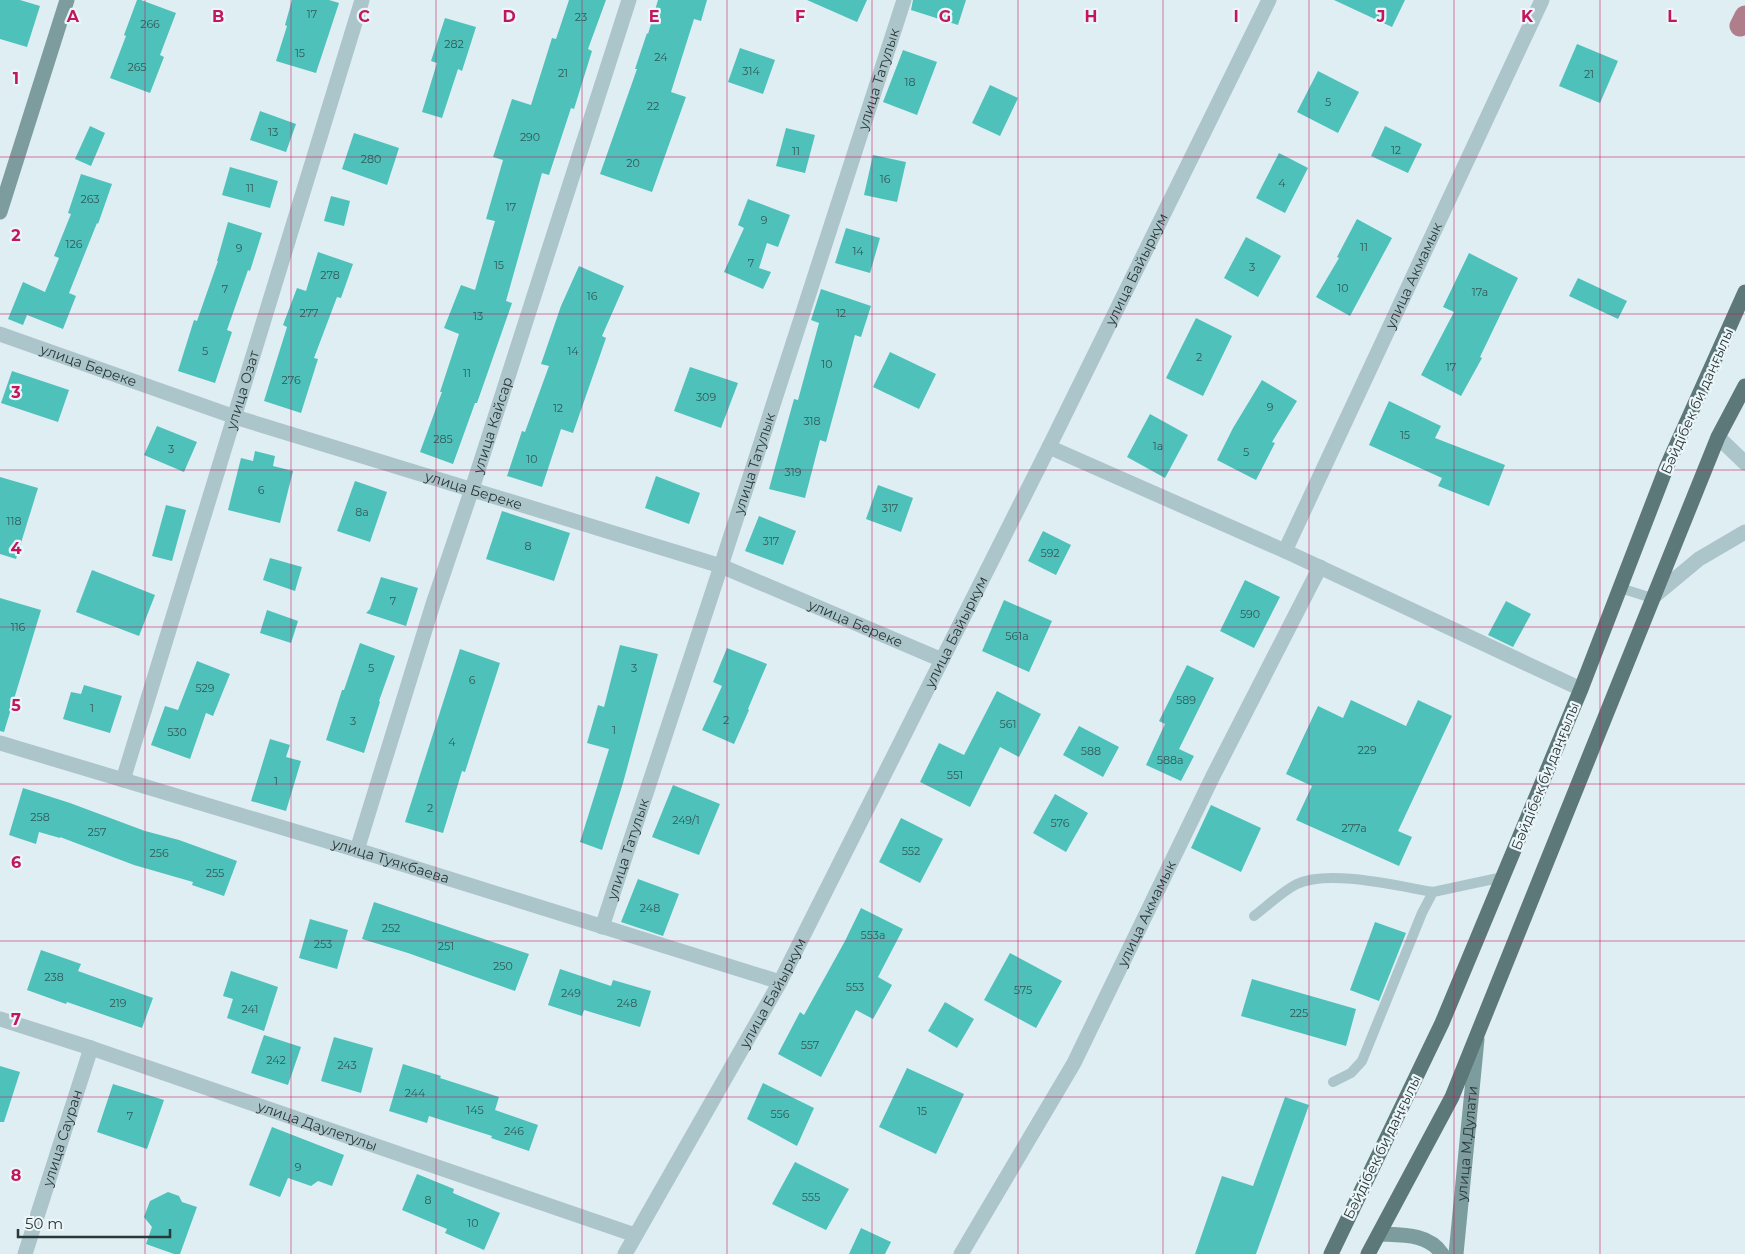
<svg xmlns="http://www.w3.org/2000/svg" width="1745" height="1254" viewBox="0 0 1745 1254" font-family="Montserrat,sans-serif">
<style>
.lines{fill:none;stroke-linecap:round;stroke-linejoin:round}
.canal{stroke:#ae7f8b;stroke-width:21}
.building{fill:#4ec1bb}
.lane{stroke:#abc5ca;stroke-width:10}
.street{stroke:#abc5ca;stroke-width:15}
.secondary{stroke:#7d9c9e;stroke-width:15}
.primary{stroke:#5c7879;stroke-width:15}
.grid{fill:none;stroke:#c2185b;stroke-width:1;stroke-opacity:0.55}
.labels{text-anchor:middle;stroke-width:4.5;stroke-linejoin:round;paint-order:stroke}
.number-label{font-size:11px;fill:#335a59}
.street-label{font-size:14px;fill:#2a3838;stroke:#ecf6fa}
.grid-label{font-size:16px;text-anchor:middle;font-weight:bold;fill:#c2185b;stroke:#ecf6fa;stroke-width:4.5;stroke-linejoin:round;paint-order:stroke}
</style>
<rect width="100%" height="100%" fill="#dfeef2"/>
<g class="lines">
<path class="canal" d="M1740,26l5,-10"/>
</g>
<g class="building">
<path d="M0,0h20l20,6 -13,41 -27,-8z"/>
<path d="M137,0h4l35,13 -16,42 4,2 -14,36 -40,-15 16,-42 -2,-1z"/>
<path d="M292,0h37l10,3 -23,70 -40,-12 11,-35 -2,-1z"/>
<path d="M569,0h37l-18,49 4,2 -18,58 -3,-1 -22,67 -7,-2 -36,128 6,2 -35,100h-2l-22,61 -33,-12 22,-60h-2l19,-58 -15,-6 17,-43 14,5 20,-69 -9,-2 17,-59 -10,-3 19,-58 19,6 21,-67 4,1z"/>
<path d="M658,0h49l-6,21 -7,-2 -23,73 15,5 -34,95 -52,-18 37,-105h-2l12,-36 1,1z"/>
<path d="M807,0h60l-10,22z"/>
<path d="M913,0h53l-8,25 -47,-15z"/>
<path d="M1334,0h71l-13,27z"/>
<path d="M445,18l31,9 -14,44 -4,-2 -16,49 -20,-6 15,-49 -6,-2z"/>
<path d="M1577,44l41,17 -18,42 -41,-17z"/>
<path d="M740,48l35,12 -12,34 -35,-12z"/>
<path d="M903,50l34,12 -20,53 -34,-13z"/>
<path d="M1318,71l41,21 -21,41 -41,-21z"/>
<path d="M990,85l28,13 -18,38 -28,-13z"/>
<path d="M260,111l36,13 -10,28 -36,-12z"/>
<path d="M90,126l15,7 -14,33 -16,-7z"/>
<path d="M1385,126l37,18 -14,29 -37,-17z"/>
<path d="M786,128l29,7 -10,38 -29,-7z"/>
<path d="M354,133l45,15 -12,37 -45,-16z"/>
<path d="M1279,153l29,15 -23,45 -29,-15z"/>
<path d="M873,155l33,7 -9,40 -33,-7z"/>
<path d="M230,167l48,14 -8,27 -48,-13z"/>
<path d="M81,174l31,10 -14,40 -1,-1 -28,70 7,3 -13,33 -36,-14 -4,10 -15,-6 15,-37 22,10 14,-34 -5,-2 17,-42 -3,-1z"/>
<path d="M331,196l19,5 -6,25 -20,-5z"/>
<path d="M748,199l42,16 -12,32 -11,-4 -8,25 12,4 -8,17 -39,-17 20,-44 -6,-3z"/>
<path d="M1357,219l35,19 -42,78 -34,-19 23,-39 -2,-1z"/>
<path d="M228,222l34,11 -12,38 -2,-1 -21,60 5,2 -17,51 -37,-12 16,-51 3,1 21,-60h-1z"/>
<path d="M846,228l34,10 -10,35 -35,-10z"/>
<path d="M1246,237l35,19 -23,41 -34,-19z"/>
<path d="M318,252l35,12 -12,34 -4,-1 -23,61 4,1 -17,54 -37,-12 23,-74 -4,-2 14,-37 9,3z"/>
<path d="M1469,253l49,25 -38,79 2,1 -21,38 -40,-21 33,-63 -11,-5z"/>
<path d="M579,266l45,20 -22,50 4,2 -33,95 -12,-4 -19,58 -35,-11 15,-45 3,1 24,-66 -8,-2 20,-58z"/>
<path d="M1578,278l49,23 -9,18 -49,-23z"/>
<path d="M821,289l50,17 -10,31 -6,-2 -29,107 -6,-2 -15,58 -36,-9 25,-90 4,1 21,-77 -8,-3z"/>
<path d="M1196,318l36,18 -29,60 -37,-18z"/>
<path d="M890,352l46,22 -17,35 -46,-22z"/>
<path d="M690,367l48,16 -17,45 -47,-17z"/>
<path d="M12,371l57,19 -11,32 -57,-19z"/>
<path d="M1262,380l35,21 -25,41 3,1 -19,37 -39,-20 16,-32z"/>
<path d="M1389,401l52,25 -6,12 70,27 -16,41 -51,-20 4,-8 -73,-33z"/>
<path d="M1150,414l38,21 -23,43 -38,-21z"/>
<path d="M157,426l40,16 -13,30 -40,-17z"/>
<path d="M255,451l20,5 -2,10 20,5 -13,52 -52,-13 13,-52 12,3z"/>
<path d="M656,476l44,17 -11,31 -44,-16z"/>
<path d="M0,477l38,11 -22,71 -16,-5z"/>
<path d="M355,481l32,11 -17,50 -33,-11z"/>
<path d="M878,485l35,13 -12,34 -35,-13z"/>
<path d="M166,505l20,5 -14,51 -20,-5z"/>
<path d="M502,511l68,22 -16,48 -68,-22z"/>
<path d="M759,516l37,15 -13,34 -38,-14z"/>
<path d="M1043,531l28,14 -15,30 -28,-14z"/>
<path d="M270,558l32,9 -7,24 -32,-11z"/>
<path d="M92,570l63,25 -16,41 -63,-24z"/>
<path d="M381,577l37,11 -12,38 -40,-13 4,-4z"/>
<path d="M1245,580l35,17 -26,51 -34,-17z"/>
<path d="M0,598l41,12 -37,122 -4,-1z"/>
<path d="M1004,600l48,21 -23,51 -47,-21z"/>
<path d="M1506,601l25,13 -18,33 -25,-12z"/>
<path d="M267,610l31,11 -7,22 -31,-10z"/>
<path d="M360,643l35,13 -16,45 1,1 -16,51 -38,-13 16,-50h2z"/>
<path d="M620,645l38,9 -35,129 -21,67 -22,-8 29,-93 -22,-6 11,-38 6,2z"/>
<path d="M727,648l40,16 -19,45 1,1 -15,34 -32,-14 20,-44 -9,-4z"/>
<path d="M460,649l40,14 -35,109 -3,-1 -19,62 -38,-11z"/>
<path d="M197,661l33,13 -17,42 -7,-3 -16,46 -39,-14 14,-39 13,4z"/>
<path d="M1187,665l27,13 -35,71 15,7 -13,25 -35,-16 19,-41 -6,-3z"/>
<path d="M84,685l38,11 -12,37 -47,-14 8,-27 10,2z"/>
<path d="M997,691l44,23 -22,43 -19,-10 -30,60 -50,-25 19,-39 25,12z"/>
<path d="M1351,700l55,26 12,-26 34,16 -54,115 14,6 -13,29 -103,-46 16,-34 -26,-12 32,-68 25,12z"/>
<path d="M1079,726l40,21 -16,30 -40,-22z"/>
<path d="M270,739l20,6 -4,12 15,4 -15,50 -35,-10z"/>
<path d="M673,785l47,19 -21,51 -47,-18z"/>
<path d="M23,788l47,15 75,28 34,9 58,21 -13,35 -32,-11 1,-3 -59,-17 -74,-28v1l-21,-6 -3,12 -27,-9z"/>
<path d="M1055,794l33,19 -22,39 -33,-19z"/>
<path d="M1211,805l50,23 -20,44 -50,-24z"/>
<path d="M901,818l42,21 -23,44 -41,-21z"/>
<path d="M638,879l41,15 -16,42 -42,-14z"/>
<path d="M374,902l155,52 -14,37 -107,-38 -46,-14z"/>
<path d="M861,908l42,21 -25,48 14,8 -19,34 -17,-9 -35,67 -43,-23 22,-42 4,3 41,-74z"/>
<path d="M310,919l38,11 -11,39 -38,-11z"/>
<path d="M1375,922l31,11 -27,68 -29,-11z"/>
<path d="M41,950l40,14 -3,7 75,27 -11,30 -75,-26 -1,2 -39,-14z"/>
<path d="M1010,953l52,28 -26,47 -52,-28z"/>
<path d="M560,969l51,17 2,-6 38,11 -11,36 -56,-17 -2,6 -34,-11z"/>
<path d="M231,971l47,16 -14,44 -37,-13 6,-19 -10,-3z"/>
<path d="M1252,979l104,30 -10,37 -105,-30z"/>
<path d="M945,1002l29,17 -17,29 -29,-17z"/>
<path d="M264,1035l37,12 -13,38 -37,-12z"/>
<path d="M334,1037l39,11 -12,45 -40,-12z"/>
<path d="M403,1064l38,12 -1,2 59,19 -4,13 43,15 -9,26 -38,-13 1,-2 -63,-20 -2,7 -38,-12z"/>
<path d="M0,1066l20,6 -16,50h-4z"/>
<path d="M907,1068l57,26 -28,60 -57,-27z"/>
<path d="M763,1083l51,25 -17,38 -50,-27z"/>
<path d="M113,1084l51,16 -17,49 -50,-17z"/>
<path d="M1285,1097l24,8 -53,149h-61l27,-78 31,10z"/>
<path d="M272,1127l72,28 -12,31 -14,-5 -7,5 -23,-8 -8,19 -31,-12z"/>
<path d="M795,1162l54,27 -23,41 -54,-26z"/>
<path d="M417,1174l37,15 -1,4 47,20 -16,37 -39,-17 2,-4 -45,-19z"/>
<path d="M168,1192l11,4 3,6 15,5 -17,47h-6l-28,-10 6,-17 -8,-10 6,-16z"/>
<path d="M861,1228l30,14 -6,12h-36z"/>
</g>
<g class="lines">
<g class="lane">
<path d="M1620,588l32,10"/>
<path d="M1254,916c12,-9 30,-26 43,-32 32,-15 100,2 136,8"/>
<path d="M1333,1082l18,-9 11,-12 60,-148 11,-21 70,-15"/>
</g>
<g class="street">
<path id="s1" d="M0,334l235,83 486,149 221,94"/>
<path d="M1718,437l27,26"/>
<path d="M1049,447l236,104 296,138"/>
<path id="s2" d="M1285,551l257,-551"/>
<path d="M1652,598l47,-39 46,-27"/>
<path id="s3" d="M0,743l357,107 423,132"/>
<path id="s4" d="M123,780l239,-780"/>
<path id="s5" d="M357,850l76,-246 39,-115 157,-489"/>
<path id="s6" d="M602,927l119,-361 183,-566"/>
<path id="s7" d="M0,1019l91,29 544,187"/>
<path id="s8" d="M25,1254l66,-206"/>
<path id="s9" d="M625,1254l155,-272 269,-535 220,-447"/>
<path id="s10" d="M961,1254l113,-191 139,-287 107,-209"/>
</g>
<g class="secondary">
<path d="M0,212l67,-212"/>
<path d="M1379,1234c22,1 50,-1 63,20"/>
<path id="s11" d="M1456,1254l21,-215"/>
</g>
<g class="primary">
<path d="M1331,1254l111,-231 139,-334 86,-223 78,-174"/>
<path d="M1368,1254l84,-157 266,-660 27,-51"/>
</g>
</g>
<path class="grid" d="M145,0v1254M291,0v1254M436,0v1254M582,0v1254M727,0v1254M872,0v1254M1018,0v1254M1163,0v1254M1309,0v1254M1454,0v1254M1600,0v1254M0,157h1745M0,314h1745M0,470h1745M0,627h1745M0,784h1745M0,941h1745M0,1097h1745"/>
<g class="labels">
<g class="number-label">
<text x="312" y="18">17</text>
<text x="581" y="21">23</text>
<text x="150" y="28">266</text>
<text x="454" y="48">282</text>
<text x="300" y="57">15</text>
<text x="661" y="61">24</text>
<text x="137" y="71">265</text>
<text x="751" y="75">314</text>
<text x="563" y="77">21</text>
<text x="1589" y="78">21</text>
<text x="910" y="86">18</text>
<text x="1328" y="106">5</text>
<text x="653" y="110">22</text>
<text x="273" y="136">13</text>
<text x="530" y="141">290</text>
<text x="1396" y="154">12</text>
<text x="796" y="155">11</text>
<text x="371" y="163">280</text>
<text x="633" y="167">20</text>
<text x="885" y="183">16</text>
<text x="1282" y="187">4</text>
<text x="250" y="192">11</text>
<text x="90" y="203">263</text>
<text x="511" y="211">17</text>
<text x="764" y="224">9</text>
<text x="74" y="248">126</text>
<text x="1364" y="251">11</text>
<text x="239" y="252">9</text>
<text x="858" y="255">14</text>
<text x="751" y="267">7</text>
<text x="499" y="269">15</text>
<text x="1252" y="271">3</text>
<text x="330" y="279">278</text>
<text x="1343" y="292">10</text>
<text x="225" y="293">7</text>
<text x="1480" y="296">17а</text>
<text x="592" y="300">16</text>
<text x="309" y="317">277</text>
<text x="841" y="317">12</text>
<text x="478" y="320">13</text>
<text x="205" y="355">5</text>
<text x="573" y="355">14</text>
<text x="1199" y="361">2</text>
<text x="827" y="368">10</text>
<text x="1451" y="371">17</text>
<text x="467" y="377">11</text>
<text x="291" y="384">276</text>
<text x="706" y="401">309</text>
<text x="1270" y="411">9</text>
<text x="558" y="412">12</text>
<text x="812" y="425">318</text>
<text x="1405" y="439">15</text>
<text x="443" y="443">285</text>
<text x="1158" y="450">1а</text>
<text x="171" y="453">3</text>
<text x="1246" y="456">5</text>
<text x="532" y="463">10</text>
<text x="793" y="476">319</text>
<text x="261" y="494">6</text>
<text x="890" y="512">317</text>
<text x="362" y="516">8а</text>
<text x="14" y="525">118</text>
<text x="771" y="545">317</text>
<text x="528" y="550">8</text>
<text x="1050" y="557">592</text>
<text x="393" y="605">7</text>
<text x="1250" y="618">590</text>
<text x="18" y="631">116</text>
<text x="1017" y="640">561а</text>
<text x="371" y="672">5</text>
<text x="634" y="672">3</text>
<text x="472" y="684">6</text>
<text x="205" y="692">529</text>
<text x="1186" y="704">589</text>
<text x="92" y="712">1</text>
<text x="726" y="724">2</text>
<text x="353" y="725">3</text>
<text x="1008" y="728">561</text>
<text x="614" y="734">1</text>
<text x="177" y="736">530</text>
<text x="452" y="746">4</text>
<text x="1367" y="754">229</text>
<text x="1091" y="755">588</text>
<text x="1170" y="764">588а</text>
<text x="955" y="779">551</text>
<text x="276" y="785">1</text>
<text x="430" y="812">2</text>
<text x="40" y="821">258</text>
<text x="686" y="824">249/1</text>
<text x="1060" y="827">576</text>
<text x="1354" y="832">277а</text>
<text x="97" y="836">257</text>
<text x="911" y="855">552</text>
<text x="159" y="857">256</text>
<text x="215" y="877">255</text>
<text x="650" y="912">248</text>
<text x="391" y="932">252</text>
<text x="873" y="939">553а</text>
<text x="323" y="948">253</text>
<text x="446" y="950">251</text>
<text x="503" y="970">250</text>
<text x="54" y="981">238</text>
<text x="855" y="991">553</text>
<text x="1023" y="994">575</text>
<text x="571" y="997">249</text>
<text x="118" y="1007">219</text>
<text x="627" y="1007">248</text>
<text x="250" y="1013">241</text>
<text x="1299" y="1017">225</text>
<text x="810" y="1049">557</text>
<text x="276" y="1064">242</text>
<text x="347" y="1069">243</text>
<text x="415" y="1097">244</text>
<text x="475" y="1114">145</text>
<text x="922" y="1115">15</text>
<text x="780" y="1118">556</text>
<text x="130" y="1120">7</text>
<text x="514" y="1135">246</text>
<text x="298" y="1171">9</text>
<text x="811" y="1201">555</text>
<text x="428" y="1204">8</text>
<text x="473" y="1227">10</text>
</g>
<g class="street-label">
<text dy="5" stroke="none"><textPath href="#s6" startOffset="892">улица Татулык</textPath></text>
<text dy="5" stroke="none"><textPath href="#s9" startOffset="1110">улица Байыркум</textPath></text>
<text dy="5" stroke="none"><textPath href="#s2" startOffset="304">улица Акмамык</textPath></text>
<text dy="5" stroke="none"><textPath href="#s1" startOffset="94">улица Береке</textPath></text>
<text dy="5" stroke="none"><textPath href="#s4" startOffset="408">улица Озат</textPath></text>
<text transform="translate(1697 401) rotate(-66)" y="5">Бәйдібек би даңғылы</text>
<text dy="5" stroke="none"><textPath href="#s5" startOffset="446">улица Кайсар</textPath></text>
<text dy="5" stroke="none"><textPath href="#s6" startOffset="488">улица Татулык</textPath></text>
<text dy="5" stroke="none"><textPath href="#s1" startOffset="499">улица Береке</textPath></text>
<text dy="5" stroke="none"><textPath href="#s1" startOffset="904">улица Береке</textPath></text>
<text dy="5" stroke="none"><textPath href="#s9" startOffset="705">улица Байыркум</textPath></text>
<text transform="translate(1545 776) rotate(-68)" y="5">Бәйдібек би даңғылы</text>
<text dy="5" stroke="none"><textPath href="#s6" startOffset="82">улица Татулык</textPath></text>
<text dy="5" stroke="none"><textPath href="#s3" startOffset="408">улица Туякбаева</textPath></text>
<text dy="5" stroke="none"><textPath href="#s10" startOffset="388">улица Акмамык</textPath></text>
<text dy="5" stroke="none"><textPath href="#s9" startOffset="300">улица Байыркум</textPath></text>
<text dy="5" stroke="none"><textPath href="#s7" startOffset="335">улица Даулетулы</textPath></text>
<text dy="5" stroke="none"><textPath href="#s8" startOffset="122">улица Сауран</textPath></text>
<text dy="5" stroke="none"><textPath href="#s11" startOffset="111">улица М.Дулати</textPath></text>
<text transform="translate(1382 1147) rotate(-64)" y="5">Бәйдібек би даңғылы</text>
</g>
</g>
<g class="grid-label">
<text x="73" y="22">A</text>
<text x="218" y="22">B</text>
<text x="364" y="22">C</text>
<text x="509" y="22">D</text>
<text x="654" y="22">E</text>
<text x="800" y="22">F</text>
<text x="945" y="22">G</text>
<text x="1091" y="22">H</text>
<text x="1236" y="22">I</text>
<text x="1381" y="22">J</text>
<text x="1527" y="22">K</text>
<text x="1672" y="22">L</text>
<text x="16" y="84">1</text>
<text x="16" y="241">2</text>
<text x="16" y="398">3</text>
<text x="16" y="554">4</text>
<text x="16" y="711">5</text>
<text x="16" y="868">6</text>
<text x="16" y="1025">7</text>
<text x="16" y="1181">8</text>
</g>
<path d="M18 1229v8h152v-8" fill="none" stroke="#2a3838" stroke-width="2.5"/>
<text x="25" y="1229" font-size="15" fill="#2a3838" stroke="#ecf6fa" stroke-width="4" paint-order="stroke">50 m</text>
</svg>
